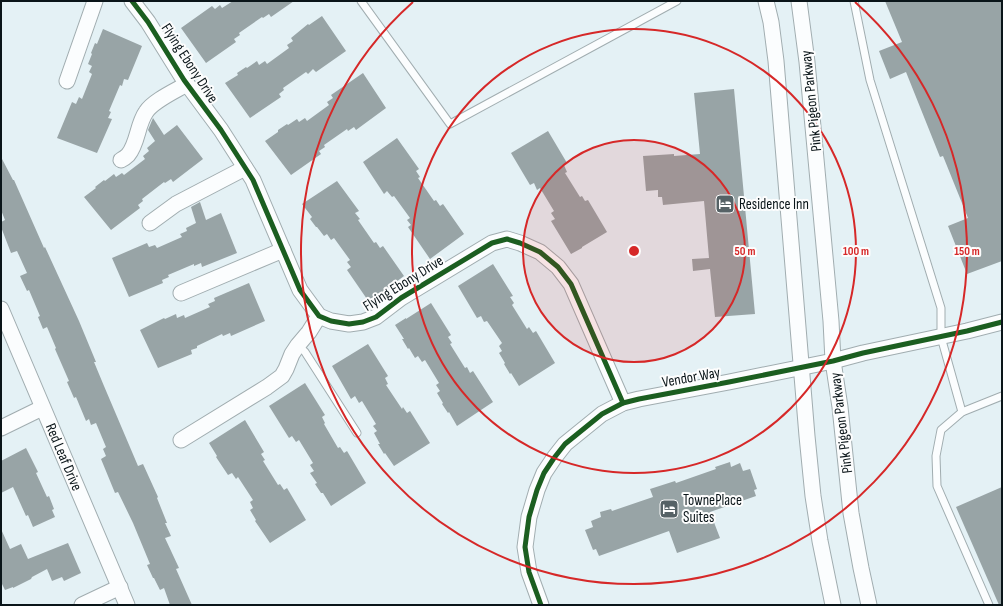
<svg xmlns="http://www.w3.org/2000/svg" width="1003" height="606" viewBox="0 0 1003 606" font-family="'Sofia Sans Condensed',sans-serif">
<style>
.building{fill:#98a4a6}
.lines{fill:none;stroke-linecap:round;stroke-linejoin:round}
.lane-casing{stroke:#a1adb0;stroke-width:9}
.street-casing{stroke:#a1adb0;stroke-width:17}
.lane{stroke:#fbfdfe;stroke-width:7}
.street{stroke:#fbfdfe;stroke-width:15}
.cycleway-casing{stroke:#fdfdfd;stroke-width:8}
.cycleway{stroke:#1b5e20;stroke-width:5}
.ring{fill:none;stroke:#d62828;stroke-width:2}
.labels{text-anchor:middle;stroke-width:4;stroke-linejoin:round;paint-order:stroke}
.street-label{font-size:15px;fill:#0a1519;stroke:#fdfdfd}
.poi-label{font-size:15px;fill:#0a1519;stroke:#fdfdfd;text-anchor:start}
.centre{fill:#d62828;stroke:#fdfdfd;stroke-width:2}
.ring-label{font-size:12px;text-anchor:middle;font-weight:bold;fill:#d62828;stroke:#fdfdfd;stroke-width:4;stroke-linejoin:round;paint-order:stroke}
</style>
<rect width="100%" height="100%" fill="#e4f1f5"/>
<g class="building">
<path d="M233,1h61l-23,16 -2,-3 -6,4 -1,-1 -23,16 1,2 -6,4 2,3 -30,21 -25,-35 31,-22 3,3 5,-4 2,3z"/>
<path d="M885,1h117v260l-35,13 -19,-48 20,-8 -25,-62 -3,1 -34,-85 -16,7 -11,-28 23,-9z"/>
<path d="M322,16l24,35 -30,21 -3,-3 -5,5 -2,-2 -23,16 1,2 -5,4 2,3 -31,21 -25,-35 13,-8 -1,-2 9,-6 1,1 10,-7 2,4 6,-4 2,3 22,-16 -2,-3 6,-4 -2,-3 17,-14 1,1z"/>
<path d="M103,29l39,17 -14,34 -4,-1 -2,7 -2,-1 -11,26 2,1 -3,6 4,1 -15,34 -40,-15 15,-36 4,2 3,-7 3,2 10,-25 -3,-2 3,-6 -4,-2 4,-10 -1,-1 4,-10 2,1z"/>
<path d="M363,73l23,35 -30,22 -2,-3 -6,4 -1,-2 -23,16 1,2 -6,4 2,3 -30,21 -26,-34 13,-9v-2l9,-6 1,1 9,-6 2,3 6,-4 2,3 22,-16 -2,-3 6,-4 -2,-3z"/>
<path d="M734,89l21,225 -40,3 -5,-48 -17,2 -1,-12 17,-1 -5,-57 -41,4 -1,-8h-4v-7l-12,1 -3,-35 31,-2v2l26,-2 -6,-61z"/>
<path d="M153,118l11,17 13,-10 26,34 -30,23 -2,-3 -6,4 -1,-1 -22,17 1,2 -5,4 2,3 -29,22 -27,-33 12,-9 -1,-1 9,-7 1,1 9,-7 2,3 6,-4 2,2 21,-16 -2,-3 6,-5 -2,-3 8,-7 -7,-11z"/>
<path d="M548,131l19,32 -3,2 3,7 -2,1 15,24 2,-1 3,5 3,-1 19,32 -25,15v1l-11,6 -20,-33 4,-2 -4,-6 3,-2 -14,-23 -3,2 -3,-7 -4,2 -19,-32z"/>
<path d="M397,138l22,31 -3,2 4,6 -2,1 16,23 2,-1 4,6 3,-2 21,30 -34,25 -22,-32 3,-2 -4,-5 3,-2 -16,-22 -2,1 -5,-6 -3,3 -21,-32z"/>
<path d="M1,157l12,23h1l30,68 1,-1 34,74 17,41h-2l10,24 34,80 5,-2 15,33 -1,1 10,25h-2l6,13 -6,2 14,30 -3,1 16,36h-22l-6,-17 -4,2 -6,-12h-1l-6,-13 3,-1 -17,-41 -15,-31 -3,1 -14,-34 5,-3 -3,-7 3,-2 -10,-24 -5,2 -2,-6 -3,2 -10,-24 -2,1 -7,-16 2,-1 -14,-32 1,-1 -9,-21 -4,2 -5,-12 2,-1 -11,-26 -2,1 -7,-15 7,-3 -10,-22 -6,2 -10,-26v-5l4,-2 -4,-10z"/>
<path d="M337,181l22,30 -4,2 5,6 -2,1 16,23 2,-1 4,6 3,-2 21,30 -35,26 -22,-32 4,-3 -4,-5 3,-2 -16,-22 -3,2 -4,-6 -3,2 -7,-9h-1l-6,-8 2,-2 -10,-13z"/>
<path d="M200,202l6,18 15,-7 16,40 -35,14 -1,-4 -7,3v-2l-26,11 1,2 -7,3 1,3 -34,14 -17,-39 35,-15 2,4 6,-2 2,3 25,-11 -2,-3 7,-3 -1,-3 10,-5 -5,-16z"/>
<path d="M493,264l20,32 -3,1 4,6 -2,2 15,24 2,-2 4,6 3,-2 19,32 -36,23 -8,-13 -1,1 -6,-10 1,-1 -6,-10 3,-2 -3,-5 3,-3 -15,-22 -3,1 -3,-6 -4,2 -19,-32z"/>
<path d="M249,283l16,38 -34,15 -1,-3 -7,3 -1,-2 -25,12v2l-6,2 1,4 -34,14 -18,-38 24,-12 1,1 11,-5 1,4 7,-3 1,3 25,-11 -2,-3 7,-3 -1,-3z"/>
<path d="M431,303l20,32 -3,2 4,6 -2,1 15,24 2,-1 3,6 3,-2 20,31 -36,24 -8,-14 -1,1 -6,-9 1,-1 -6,-10 3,-2 -4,-6 3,-2 -14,-23 -3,2 -4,-6 -3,2 -6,-10 -1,1 -6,-10h2l-9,-14 11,-7v1z"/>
<path d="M368,344l20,32 -3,2 3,6 -2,1 16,24 1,-2 4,6 3,-2 20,32 -36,23 -9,-13 -1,1 -6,-10h2l-6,-11 3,-2 -4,-5 3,-2 -14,-23 -3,2 -4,-7 -4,3 -19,-33z"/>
<path d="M305,383l20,32 -3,2 3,6 -1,1 14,24 2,-1 4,6 3,-2 19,32 -35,23 -8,-13h-2l-6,-9 2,-1 -7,-10 4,-2 -4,-6 3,-2 -14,-23 -3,2 -4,-6 -3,2 -20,-32z"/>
<path d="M245,420l19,32 -3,2 4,6 -2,1 15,24 2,-1 4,6 3,-2 19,32 -36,23 -15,-22 1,-1 -6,-10 3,-2 -3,-6 3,-2 -15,-23 -2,2 -4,-6 -4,2 -12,-18 1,-1 -8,-13z"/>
<path d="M26,448l12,24 -2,1 11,24 2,-1 5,13 -2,1 3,7 -22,10 -5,-12 -2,1 -13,-29 -12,6v-32z"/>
<path d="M730,462l1,5 9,-4 3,8 7,-2 7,20 -3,1 2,6 -46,16 10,26 -43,15 -8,-22 -70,25 -3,-7 -3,1 -8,-20 8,-3 -2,-6 10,-4 -1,-5 11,-3 1,2 41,-14 -3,-8 25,-8 1,2 40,-14 -1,-2z"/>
<path d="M1002,487v118h-3l-43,-98z"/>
<path d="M1,529l9,20 11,-5 7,15 40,-16 13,30 -17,8 -2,-4 -10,4 -5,-12 -15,8 -1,2 -18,9v-1l-8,3 -4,-8z"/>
</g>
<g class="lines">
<defs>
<g id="lane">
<path d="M361,1l89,123 227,-123"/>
<path d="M854,1l16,79 71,228v29l21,75"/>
<path d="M298,345l7,7 52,81"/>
<path d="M989,605l-52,-119 -1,-30 5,-26 21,-18 40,-16"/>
</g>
<g id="street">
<path d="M132,1l16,21 36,58 37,50 32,50 47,110 19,26 12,5 18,3 14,-2 13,-5 25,-19 91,-55 15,-4 13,4 20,9 18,15 13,17 52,119"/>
<path d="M766,1l5,21 5,39 31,375 6,60 7,45 13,64"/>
<path d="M799,1l8,61 24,259 2,40 7,46 11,106 10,55 8,37"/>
<path d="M67,81l28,-80"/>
<path d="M121,160c2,-1 5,-3 7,-5 10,-12 9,-30 18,-43 7,-11 29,-21 41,-28"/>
<path d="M150,223l26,-19 69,-36"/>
<path d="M181,293l102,-43"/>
<path d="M1,309l126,296"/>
<path d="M1,428l41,-20"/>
<path d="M181,440l86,-53 15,-11 4,-7 6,-15 6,-9 11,-13 10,-16"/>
<path d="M82,605l38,-18"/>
<path d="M541,605l-12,-33 -4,-25 4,-30 8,-27 7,-17 10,-15 11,-14 37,-30 21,-11 16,-4 90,-17 104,-21 30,-8 104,-22 35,-9"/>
</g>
</defs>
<use href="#lane" class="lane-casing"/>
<use href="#street" class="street-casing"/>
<use href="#lane" class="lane"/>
<use href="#street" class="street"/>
<defs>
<g id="cycleway">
<path d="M132,1l16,21 36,58 37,50 32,50 47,110 19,26 12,5 18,3 14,-2 13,-5 25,-19 91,-55 15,-4 13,4 20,9 18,15 13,17 52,119"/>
<path d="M541,605l-12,-33 -4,-25 4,-30 8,-27 7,-17 10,-15 11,-14 37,-30 21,-11 16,-4 90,-17 104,-21 30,-8 104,-22 35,-9"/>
</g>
</defs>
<use href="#cycleway" class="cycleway-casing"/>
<use href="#cycleway" class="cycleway"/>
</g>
<circle cx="634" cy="251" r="111" fill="#d62828" fill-opacity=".12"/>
<g class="ring">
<circle cx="634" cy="251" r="111"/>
<circle cx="634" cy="251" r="222"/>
<path d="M855 2A333 333 0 1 1 413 2"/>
</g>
<defs>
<symbol id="hotel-square" viewBox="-11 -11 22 22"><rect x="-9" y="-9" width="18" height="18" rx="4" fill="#566266" stroke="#fdfdfd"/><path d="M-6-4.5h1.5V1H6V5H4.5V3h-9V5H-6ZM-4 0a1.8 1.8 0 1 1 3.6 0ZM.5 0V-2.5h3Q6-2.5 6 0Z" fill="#fff"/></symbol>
</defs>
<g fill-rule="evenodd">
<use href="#hotel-square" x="714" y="193" width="22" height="22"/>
<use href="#hotel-square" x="658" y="498" width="22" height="22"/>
</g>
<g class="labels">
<g class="street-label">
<text transform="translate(190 63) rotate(57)" y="5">Flying Ebony Drive</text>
<text transform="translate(811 101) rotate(-96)" y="5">Pink Pigeon Parkway</text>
<text transform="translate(403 283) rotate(-32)" y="5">Flying Ebony Drive</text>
<text transform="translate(691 377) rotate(-10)" y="5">Vendor Way</text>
<text transform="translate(841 423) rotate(-97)" y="5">Pink Pigeon Parkway</text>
<text transform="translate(64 457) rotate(67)" y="5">Red Leaf Drive</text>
</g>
<g class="poi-label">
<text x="739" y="209">Residence Inn</text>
<text x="683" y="505">TownePlace<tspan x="683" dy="17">Suites</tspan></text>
</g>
</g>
<circle cx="634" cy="251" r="6" class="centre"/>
<g class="ring-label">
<text x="745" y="255">50 m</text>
<text x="856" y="255">100 m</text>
<text x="967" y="255">150 m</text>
</g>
<rect width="1003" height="606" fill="none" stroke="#0a1519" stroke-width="4"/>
</svg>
